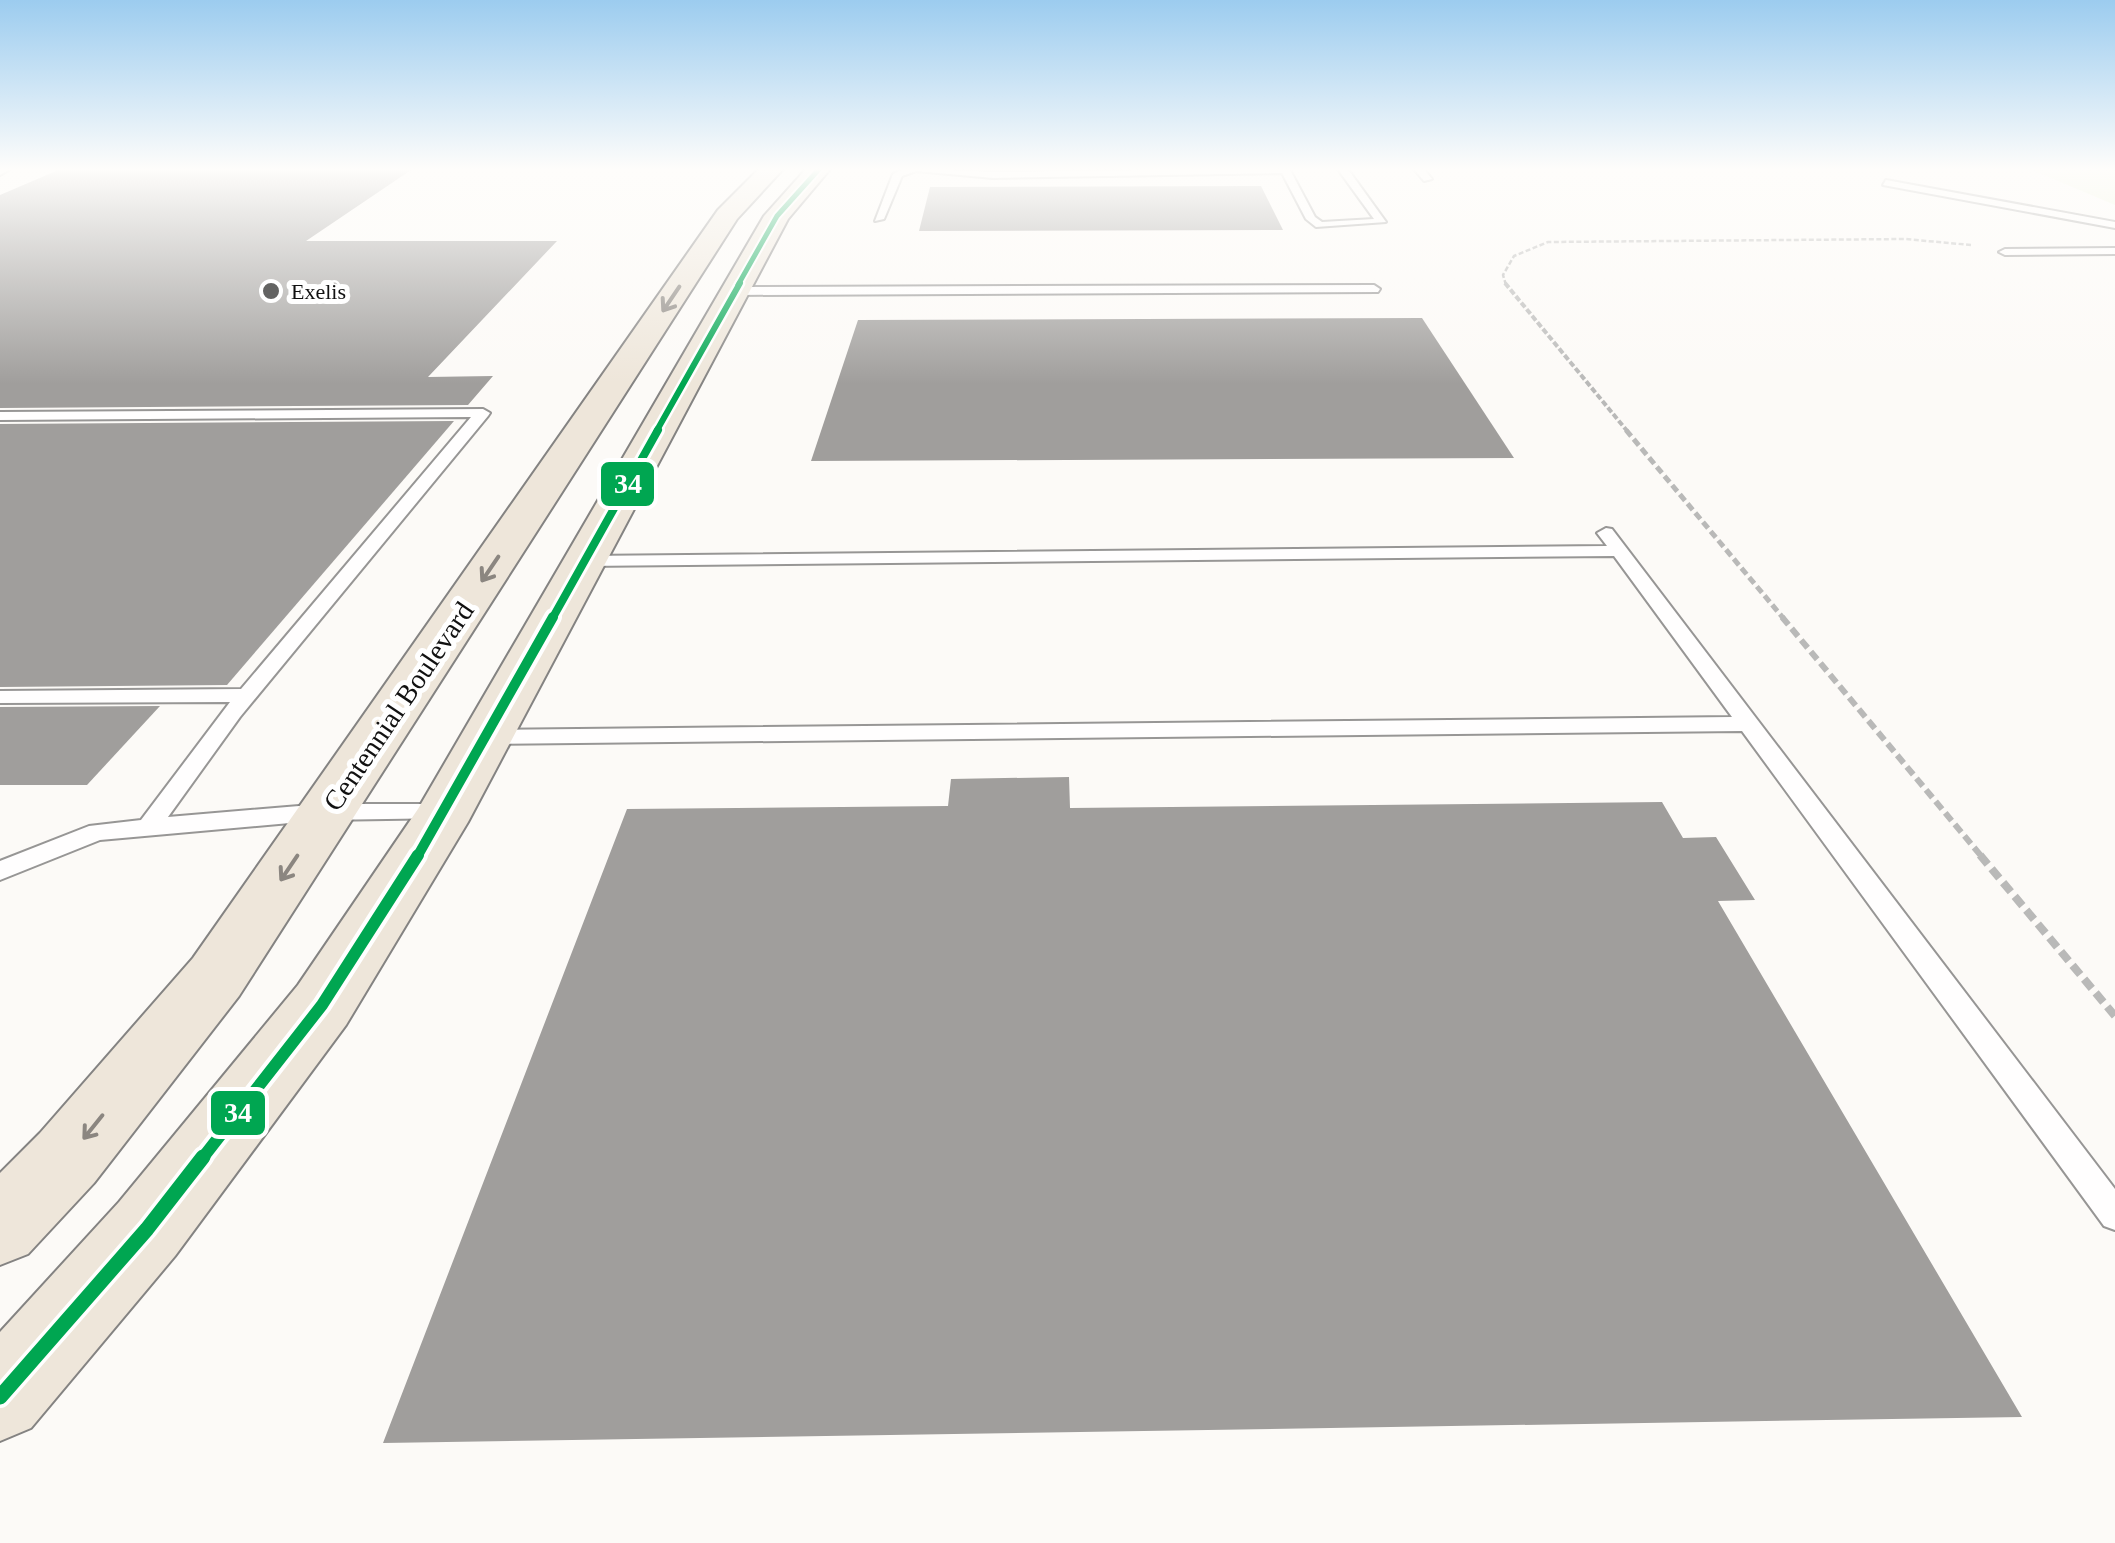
<svg xmlns="http://www.w3.org/2000/svg" width="2115" height="1543" viewBox="0 0 2115 1543" font-family="'Times New Roman',serif">
<style>
.green{fill:#ebf3d5}
.building{fill:#a09e9c}
.lines{fill:none;stroke-linecap:round;stroke-linejoin:round}
.service-casing{stroke:#979695;stroke-width:4}
.minor-casing{stroke:#979695;stroke-width:4}
.primary-casing{stroke:#848382;stroke-width:4}
.path-far4{stroke:#b9b9b8;stroke-width:2.5;stroke-dasharray:5 2.5;stroke-linecap:butt}
.path-far3{stroke:#b9b9b8;stroke-width:4;stroke-dasharray:6 2.5;stroke-linecap:butt}
.path-far2{stroke:#b9b9b8;stroke-width:5;stroke-dasharray:8 4;stroke-linecap:butt}
.path-far1{stroke:#b9b9b8;stroke-width:6;stroke-dasharray:10 5;stroke-linecap:butt}
.path{stroke:#b9b9b8;stroke-width:8;stroke-dasharray:12 6;stroke-linecap:butt}
.service{fill:#fffefe;fill-rule:evenodd}
.minor{fill:#fffefe;fill-rule:evenodd}
.primary{fill:#eee6da;fill-rule:evenodd}
.bus-1-far5-casing{stroke:#fff;stroke-width:9}
.bus-1-far4-casing{stroke:#fff;stroke-width:11}
.bus-1-far3-casing{stroke:#fff;stroke-width:14}
.bus-1-far2-casing{stroke:#fff;stroke-width:18}
.bus-1-far1-casing{stroke:#fff;stroke-width:20}
.bus-1-casing{stroke:#fff;stroke-width:22}
.bus-1-far5{stroke:#00a651;stroke-width:5}
.bus-1-far4{stroke:#00a651;stroke-width:6}
.bus-1-far3{stroke:#00a651;stroke-width:8}
.bus-1-far2{stroke:#00a651;stroke-width:10}
.bus-1-far1{stroke:#00a651;stroke-width:12}
.bus-1{stroke:#00a651;stroke-width:15}
.oneway{stroke:#8b8680}
.poi-dot{fill:#636362;stroke:#fff;stroke-width:4}
.labels{text-anchor:middle;stroke-width:10;stroke-linejoin:round;paint-order:stroke}
.far-poi-label{font-size:22px;fill:#111;stroke:#fff;text-anchor:start}
.street-label{font-size:28px;fill:#111;stroke:#fff}
.line-badge{stroke:#fff;stroke-width:4}
.badge-label{font-size:28px;text-anchor:middle;font-weight:bold;fill:#fff}
</style>
<rect width="100%" height="100%" fill="#fcfaf7"/>
<path class="green" d="M2027,168h88v37z"/>
<g class="building">
<path d="M63,168h351l-108,73h251l-129,136 65,-1 -25,29 -468,3v-213z"/>
<path d="M1261,186l22,44 -364,1 11,-44z"/>
<path d="M1422,318l92,140 -703,3 47,-141z"/>
<path d="M454,421l-227,264 -227,2v-263z"/>
<path d="M160,706l-73,79h-87v-78z"/>
<path d="M1069,777l1,31 592,-6 21,36 33,-1 39,63 -37,1 304,516 -1639,26 244,-634 321,-3 3,-27z"/>
</g>
<g class="lines">
<defs>
<g id="service">
<path d="M906,168l87,4 296,-4 26,49 7,5 52,-3 -37,-51h10l39,54 -70,5 -10,-8 -24,-46 -289,5 -77,-7 -14,5 -18,43 -9,2 18,-47z"/>
<path d="M1413,168h10l9,11 -8,2z"/>
<path d="M1886,180l229,42v6l-232,-43z"/>
<path d="M2115,248v6l-110,1 -6,-3 6,-3z"/>
<path d="M1374,285l6,4 -2,3 -642,3 -6,-4 6,-4z"/>
<path d="M483,409l7,4 -2,3 -248,301 -72,100 155,-13h120l12,8 -4,6 -128,2 -223,20 -100,40v-19l89,-35 52,-6 89,-118 -230,1v-12l241,-2 230,-272 -471,3v-8z"/>
<path d="M1606,528l6,1 503,660v41l-11,-4 -362,-495 -1256,13 -11,-7 11,-7 1246,-13 -118,-161 -1030,10 -9,-5 9,-5 1023,-10 -10,-13z"/>
</g>
<path id="minor" d="M0,168h12l-12,7z"/>
<g id="primary">
<path d="M760,168h24l-47,51 -498,777 -145,187 -66,71 -28,11v-92l40,-40 153,-175 525,-748z"/>
<path d="M807,168h24l-43,51 -320,603 -122,203 -171,231 -144,172 -31,13v-109l119,-130 179,-217 120,-176 346,-593z"/>
</g>
</defs>
<use href="#service" class="service-casing"/>
<use href="#minor" class="minor-casing"/>
<use href="#primary" class="primary-casing"/>
<path class="path-far4" d="M1506,285l-3,-10 11,-19 34,-14 357,-3 66,6"/>
<path class="path-far3" d="M1505,283l123,149"/>
<path class="path-far2" d="M1626,430l158,189"/>
<path class="path-far1" d="M1782,617l200,240"/>
<path class="path" d="M1980,855l135,161"/>
<use href="#service" class="service"/>
<use href="#minor" class="minor"/>
<use href="#primary" class="primary"/>
<defs>
<path id="bus-1-far5" d="M738,285l39,-69 43,-48"/>
<path id="bus-1-far4" d="M656,432l84,-149"/>
<path id="bus-1-far3" d="M552,619l106,-189"/>
<path id="bus-1-far2" d="M417,857l136,-240"/>
<path id="bus-1-far1" d="M201,1160l121,-155 96,-150"/>
<path id="bus-1" d="M0,1397l147,-168 56,-72"/>
</defs>
<use href="#bus-1-far5" class="bus-1-far5-casing"/>
<use href="#bus-1-far4" class="bus-1-far4-casing"/>
<use href="#bus-1-far3" class="bus-1-far3-casing"/>
<use href="#bus-1-far2" class="bus-1-far2-casing"/>
<use href="#bus-1-far1" class="bus-1-far1-casing"/>
<use href="#bus-1" class="bus-1-casing"/>
<use href="#bus-1-far5" class="bus-1-far5"/>
<use href="#bus-1-far4" class="bus-1-far4"/>
<use href="#bus-1-far3" class="bus-1-far3"/>
<use href="#bus-1-far2" class="bus-1-far2"/>
<use href="#bus-1-far1" class="bus-1-far1"/>
<use href="#bus-1" class="bus-1"/>
</g>
<defs><path id="oneway-shaft" d="M-6 0H5M1.5-3L5.5 0L1.5 3" fill="none" stroke-width="1.6" stroke-linecap="round" stroke-linejoin="round" transform="scale(2.5)"/></defs>
<g class="oneway">
<use href="#oneway-shaft" transform="translate(671 299) rotate(124)"/>
<use href="#oneway-shaft" transform="translate(490 569) rotate(124)"/>
<use href="#oneway-shaft" transform="translate(289 868) rotate(124)"/>
<use href="#oneway-shaft" transform="translate(93 1127) rotate(129)"/>
</g>
<linearGradient id="sky" x2="0" y2="1"><stop stop-color="#9cccef"/><stop offset="0.44" stop-color="#fefdfb"/><stop offset="1" stop-color="#fefdfb" stop-opacity="0"/></linearGradient>
<rect width="2115" height="384" fill="url(#sky)"/>
<circle class="poi-dot" cx="271" cy="291" r="10"/>
<g class="labels">
<g class="far-poi-label">
<text x="291" y="299">Exelis</text>
</g>
<g class="street-label">
<text transform="translate(398 706) rotate(-56)" y="10">Centennial Boulevard</text>
</g>
</g>
<g class="line-badge">
<rect x="599" y="460" width="57" height="48" rx="10" fill="#00a651"/>
<rect x="209" y="1089" width="58" height="48" rx="10" fill="#00a651"/>
</g>
<g class="badge-label">
<text x="628" y="493">34</text>
<text x="238" y="1122">34</text>
</g>
</svg>
